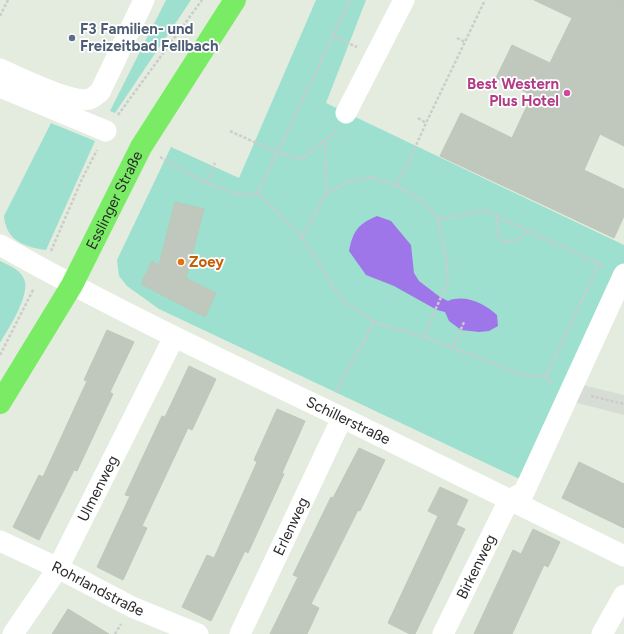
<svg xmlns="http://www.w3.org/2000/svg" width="624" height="634" viewBox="0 0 624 634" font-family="Figtree,sans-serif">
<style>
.green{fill:#9de0cf}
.plaza{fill:#d7ddd4}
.water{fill:#9e76e9}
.building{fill:#c0c8bd;stroke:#bcc8b7}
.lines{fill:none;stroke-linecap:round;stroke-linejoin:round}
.path{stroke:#ccc;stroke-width:2.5;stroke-dasharray:3 2;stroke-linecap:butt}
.minor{stroke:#fff;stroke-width:21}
.major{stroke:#79eb64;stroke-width:22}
.service-dot{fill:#5c6f8a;stroke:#fff;stroke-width:1.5}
.hotel-dot{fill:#d1479c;stroke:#fff;stroke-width:1.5}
.food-dot{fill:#e8710a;stroke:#fff;stroke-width:1.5}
.labels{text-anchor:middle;stroke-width:3.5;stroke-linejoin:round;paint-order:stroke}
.service-label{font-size:15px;font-weight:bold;fill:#4e5e75;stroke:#fff;text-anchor:start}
.hotel-label{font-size:15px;font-weight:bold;fill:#b23c85;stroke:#fff;text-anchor:end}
.street-label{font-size:15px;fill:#2b2b2b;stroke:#fff}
.food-label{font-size:15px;font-weight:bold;fill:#c56008;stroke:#fff;text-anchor:start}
</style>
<rect width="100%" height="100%" fill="#e3ecde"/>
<g class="green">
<path d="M166,0h25l-76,113 -5,-2z"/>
<path d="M316,0h50l-40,103 298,142v29l-96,209 -369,-174 -32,-23 -8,-10 -2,-16 54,-113 68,31z"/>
<path d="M51,123l44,18 -49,109c-21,-3 -40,-9 -42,-34z"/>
<path d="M0,261c8,4 19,8 23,16 10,15 -15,52 -23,66z"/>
</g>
<path class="plaza" d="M574,383l50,12v20l-58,-15z"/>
<path class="water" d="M377,216l14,5 20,24 3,28 5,8 21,16 8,4c16,-7 36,2 49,14l1,11 -9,5 -10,1 -18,-2 -12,-9 -4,-9 -8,-2 -43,-24 -28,-11 -17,-24c4,-20 9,-27 28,-35z"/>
<g class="building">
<path d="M534,0h90v146l-24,-12 -16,36 40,19v27l-10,22 -174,-82 21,-43 51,25 20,-43 -36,-17 16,-33 38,18 22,-45z"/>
<path d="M175,202l29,7 -18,69 30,15 -11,24 -64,-33 11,-23 7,4z"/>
<path d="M107,330l27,12 -24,50 3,2 -36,77 -3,-1 -35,70 -26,-13 26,-52 4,2 44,-96 -3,-1z"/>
<path d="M189,366l27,13 -24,51 -4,-2 -46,98 5,2 -24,52 -26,-13 33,-71 -5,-1 37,-79 3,1z"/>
<path d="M277,409l28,12 -23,52 2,1 -36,79 -3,-2 -34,70 -29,-14 25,-52 7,3 43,-96 -3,-2z"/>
<path d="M359,448l26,12 -25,51 -2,-1 -47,94 8,4 -12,26h-37l28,-57 -5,-2 38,-78 2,1z"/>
<path d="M579,462l45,22v44l-62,-30z"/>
<path d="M440,487l28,13 -12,25 9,4 -50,105h-5l-22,-11 50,-107 -10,-5z"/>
<path d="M533,529l27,13 -12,25 -4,-2 -32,69h-38l39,-84 8,4z"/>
<path d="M68,609l41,25h-57z"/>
</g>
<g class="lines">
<g class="path">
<path d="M0,16l8,-16"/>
<path d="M332,36l25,11"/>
<path d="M457,38l8,4"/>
<path d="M118,115l84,-115"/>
<path d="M418,118l8,5"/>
<path d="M230,131l46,21 25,7 24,-19"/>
<path d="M160,157l46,26 33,12 19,-2 44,44 41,64 31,21 50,15 102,39h20l5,7"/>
<path d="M206,183l9,-20"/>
<path d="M396,185l14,-26 16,-36 59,-123"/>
<path d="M258,193l92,-193"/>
<path d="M326,193l-1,-53 11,-9"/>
<path d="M497,216v18l6,8 12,-1 12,-10"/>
<path d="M302,237l24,-43 19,-11 25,-6 26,8 28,17 14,17 50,-9 9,6 108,51"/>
<path d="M51,251l31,-72 15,-29"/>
<path d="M424,337l9,-22 9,-20 6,-16 -2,-19 -8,-41"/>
<path d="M453,348l11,-26"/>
<path d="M0,355l34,-67"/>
<path d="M546,376l53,-112"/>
<path d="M336,391l38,-69"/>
<path d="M591,396l33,8"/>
<path d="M115,634l6,-10"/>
</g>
<g class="minor">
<path d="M0,69c17,8 74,35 90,30 3,-1 7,-5 10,-7l44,-92"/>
<path d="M0,87l106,44"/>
<path d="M346,113l58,-113"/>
<path id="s1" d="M0,245c111,63 226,117 341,172 95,46 189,93 283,139"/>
<path id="s2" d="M0,541l58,27 74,39 66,27"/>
<path id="s3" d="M13,634l45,-66 116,-231"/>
<path id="s4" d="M240,634l102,-216"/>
<path id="s5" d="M443,634l66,-134 15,-8 100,-218"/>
<path d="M602,634l22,-39"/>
</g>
<path class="major" id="s6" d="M0,403l72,-118 69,-138 94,-147"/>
</g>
<circle class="service-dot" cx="72" cy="38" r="4"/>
<circle class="hotel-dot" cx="567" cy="93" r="4"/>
<circle class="food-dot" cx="181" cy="262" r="4"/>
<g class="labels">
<g class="service-label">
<text x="80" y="34">F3 Familien- und<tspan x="80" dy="17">Freizeitbad Fellbach</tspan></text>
</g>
<g class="hotel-label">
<text x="559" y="89">Best Western<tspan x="559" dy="17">Plus Hotel</tspan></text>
</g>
<g class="street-label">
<text dy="5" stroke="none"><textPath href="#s6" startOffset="233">Esslinger Straße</textPath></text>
<text dy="5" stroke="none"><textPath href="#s1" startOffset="390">Schillerstraße</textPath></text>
<text dy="5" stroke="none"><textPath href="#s3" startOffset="169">Ulmenweg</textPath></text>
<text dy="5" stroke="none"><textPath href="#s4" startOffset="119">Erlenweg</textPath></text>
<text dy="5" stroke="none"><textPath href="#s5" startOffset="75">Birkenweg</textPath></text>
<text dy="5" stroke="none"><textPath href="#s2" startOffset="109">Rohrlandstraße</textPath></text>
</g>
<g class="food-label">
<text x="189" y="267">Zoey</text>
</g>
</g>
</svg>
